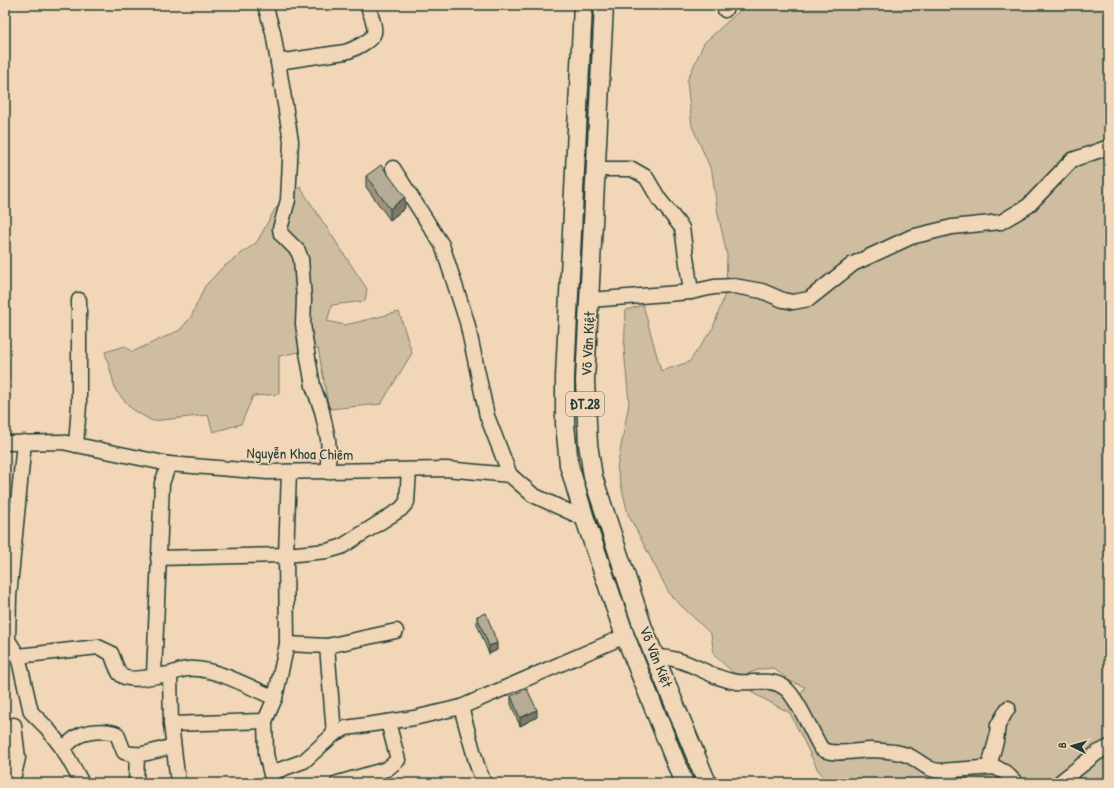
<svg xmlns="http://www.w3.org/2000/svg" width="1114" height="788" viewBox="0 0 1114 788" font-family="'Patrick Hand',sans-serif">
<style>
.green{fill:#cfbda2;stroke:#777d6b}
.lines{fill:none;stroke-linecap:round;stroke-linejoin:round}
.minor-casing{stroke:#1f3d34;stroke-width:17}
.major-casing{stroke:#1f3d34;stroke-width:21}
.minor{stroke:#f1d6b8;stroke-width:14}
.major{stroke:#f1d6b8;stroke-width:18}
.wall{fill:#9d937f;stroke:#1f3d34}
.shaded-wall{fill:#7f7868;stroke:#1f3d34}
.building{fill:#b6ab94;stroke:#1f3d34}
.labels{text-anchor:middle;stroke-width:3;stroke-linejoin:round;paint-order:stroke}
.shield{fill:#f1d6b8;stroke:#5e6b5c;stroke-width:1}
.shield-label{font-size:14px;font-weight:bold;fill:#1f3d34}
.street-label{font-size:15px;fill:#1f3d34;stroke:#f1d6b8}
</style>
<rect width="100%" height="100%" fill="#f1d6b8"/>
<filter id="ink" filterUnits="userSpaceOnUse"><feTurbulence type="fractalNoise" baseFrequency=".025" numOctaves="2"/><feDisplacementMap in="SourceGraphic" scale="8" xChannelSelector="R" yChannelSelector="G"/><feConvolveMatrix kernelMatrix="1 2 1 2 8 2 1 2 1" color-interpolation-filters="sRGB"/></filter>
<g filter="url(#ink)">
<g class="green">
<path d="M746,5h363v778h-280l-11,-13 -28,-57 -39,-21 14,-4 22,1 10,10 8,-12 -15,-6 -17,-13 -12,1 -23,8 -24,-22 -3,-21 -41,-39 -42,-81 -11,-46 12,-65 -5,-54 2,-39 17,-5 18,66 28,-9 24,-34 13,-37 1,-36 -9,-41 -6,-42 -20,-46 -5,-45 17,-38z"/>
<path d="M300,187l67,102 -2,12 -33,4 -5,16 18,4 54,-13 13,41 -31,51 -52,5 -11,-61 -39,8v38l-26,2 -12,28 -28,8 -5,-17 -56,6 -20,-12 -16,-18 -11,-39 20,-6 7,6 48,-22 11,-13 14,-31 17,-18 35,-26 18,-33z"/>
</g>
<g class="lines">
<defs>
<g id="minor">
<path d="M265,5l8,27 18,109 -3,59 -8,29 1,5 17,17 3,8 3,40 -1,25 4,28 6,34 9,25 6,28 1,14 -2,19"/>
<path d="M725,10l2,-5"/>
<path d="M278,62l67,-10c7,-2 27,-11 29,-19 2,-7 -4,-21 -7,-28"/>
<path d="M393,168l49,77 25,77 20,94 23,59"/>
<path d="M596,169h36l14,8 13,22 23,29 9,64 23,-5 20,-1 28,5 21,9 10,2 16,-3 44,-35 58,-27 41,-10 49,-5 27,-16 44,-46 37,-13"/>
<path d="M590,300l101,-8"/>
<path d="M24,442l-15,155 -1,43 10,16 13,56 16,16 16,21 19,34"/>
<path d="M5,443l57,-1 107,22 99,8 178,-3 64,6 23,20 52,24"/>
<path d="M76,445l3,-40v-105"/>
<path d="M158,558l128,-3 41,-4 14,-4 60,-38 6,-7 2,-32"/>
<path d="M287,644l40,2 7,88"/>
<path d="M327,646l69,-15"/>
<path d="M18,656l80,-9 13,6c3,7 5,15 9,21 8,10 38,1 50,0l1,50 7,59"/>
<path d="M655,657c35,0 52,21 82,25 16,2 34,-5 48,6 12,9 27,45 36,60 10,9 36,2 50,2 14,1 30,1 42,8 10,6 15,12 27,13l55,-4 11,6 10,10"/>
<path d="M170,674c6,-2 12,-5 18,-5 27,-2 63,19 87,29"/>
<path d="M154,675l8,-192 7,-19"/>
<path d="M461,707l16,58 7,18"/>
<path d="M171,724l94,-3"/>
<path d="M63,749c4,-4 8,-8 12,-11 9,-7 32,-9 42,-4l7,18c15,6 34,-2 49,-6"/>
<path d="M989,766l7,-25 2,-16 10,-17"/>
<path d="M271,773l33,-12 30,-27 12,-6 68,-10 47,-11 164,-71"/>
<path d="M12,783l6,-25 -4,-33"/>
<path d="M136,783l1,-28"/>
<path d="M273,783l-7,-29 -1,-33 10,-23 12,-54 -1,-89 3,-83"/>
<path d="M338,783l49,-14 11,-9 -10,-38"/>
<path d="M1059,783l38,-30 12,-6"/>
</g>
<g id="major">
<path d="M583,5l-18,372v47l4,41 16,54 40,117 59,147"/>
<path d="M604,5l-19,376 3,63 5,33 50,151 64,155"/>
</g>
</defs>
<use href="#minor" class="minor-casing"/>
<use href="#major" class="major-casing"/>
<use href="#minor" class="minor"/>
<use href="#major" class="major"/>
</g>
<g class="wall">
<path d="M366,176l39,32 -15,12 -24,-33z"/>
<path d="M477,616l20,34 -8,4 -12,-30z"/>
<path d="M511,696l26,21 -17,9 -9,-22z"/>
</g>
<g class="shaded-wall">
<path d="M405,197v11l-15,12v-11z"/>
<path d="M497,643v7l-8,4v-8z"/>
<path d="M537,710v7l-17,9v-8z"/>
</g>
<g class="building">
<path d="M381,165l24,32 -15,12 -24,-33z"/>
<path d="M486,613l11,30 -8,3 -12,-30z"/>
<path d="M527,689l10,21 -17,8 -9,-22z"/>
</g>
</g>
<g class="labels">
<rect class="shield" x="566" y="392" width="38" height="24" rx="3"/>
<g class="shield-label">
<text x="585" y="409">ĐT.28</text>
</g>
<g class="street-label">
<text transform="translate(588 344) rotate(-87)" y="5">Võ Văn Kiệt</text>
<text transform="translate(300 454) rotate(1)" y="5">Nguyễn Khoa Chiêm</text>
<text transform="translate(656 657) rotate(68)" y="5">Võ Văn Kiệt</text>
</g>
</g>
<rect width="1114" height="788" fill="none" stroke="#f1d6b8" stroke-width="20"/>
<rect x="10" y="10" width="1094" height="768" fill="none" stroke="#1f3d34" stroke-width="1.5" filter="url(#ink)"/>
<g transform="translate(1072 746) rotate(275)" stroke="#f1d6b8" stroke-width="3" paint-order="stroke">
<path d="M0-3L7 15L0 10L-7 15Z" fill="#1f3d34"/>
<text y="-6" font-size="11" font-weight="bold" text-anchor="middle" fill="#1f3d34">B</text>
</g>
</svg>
